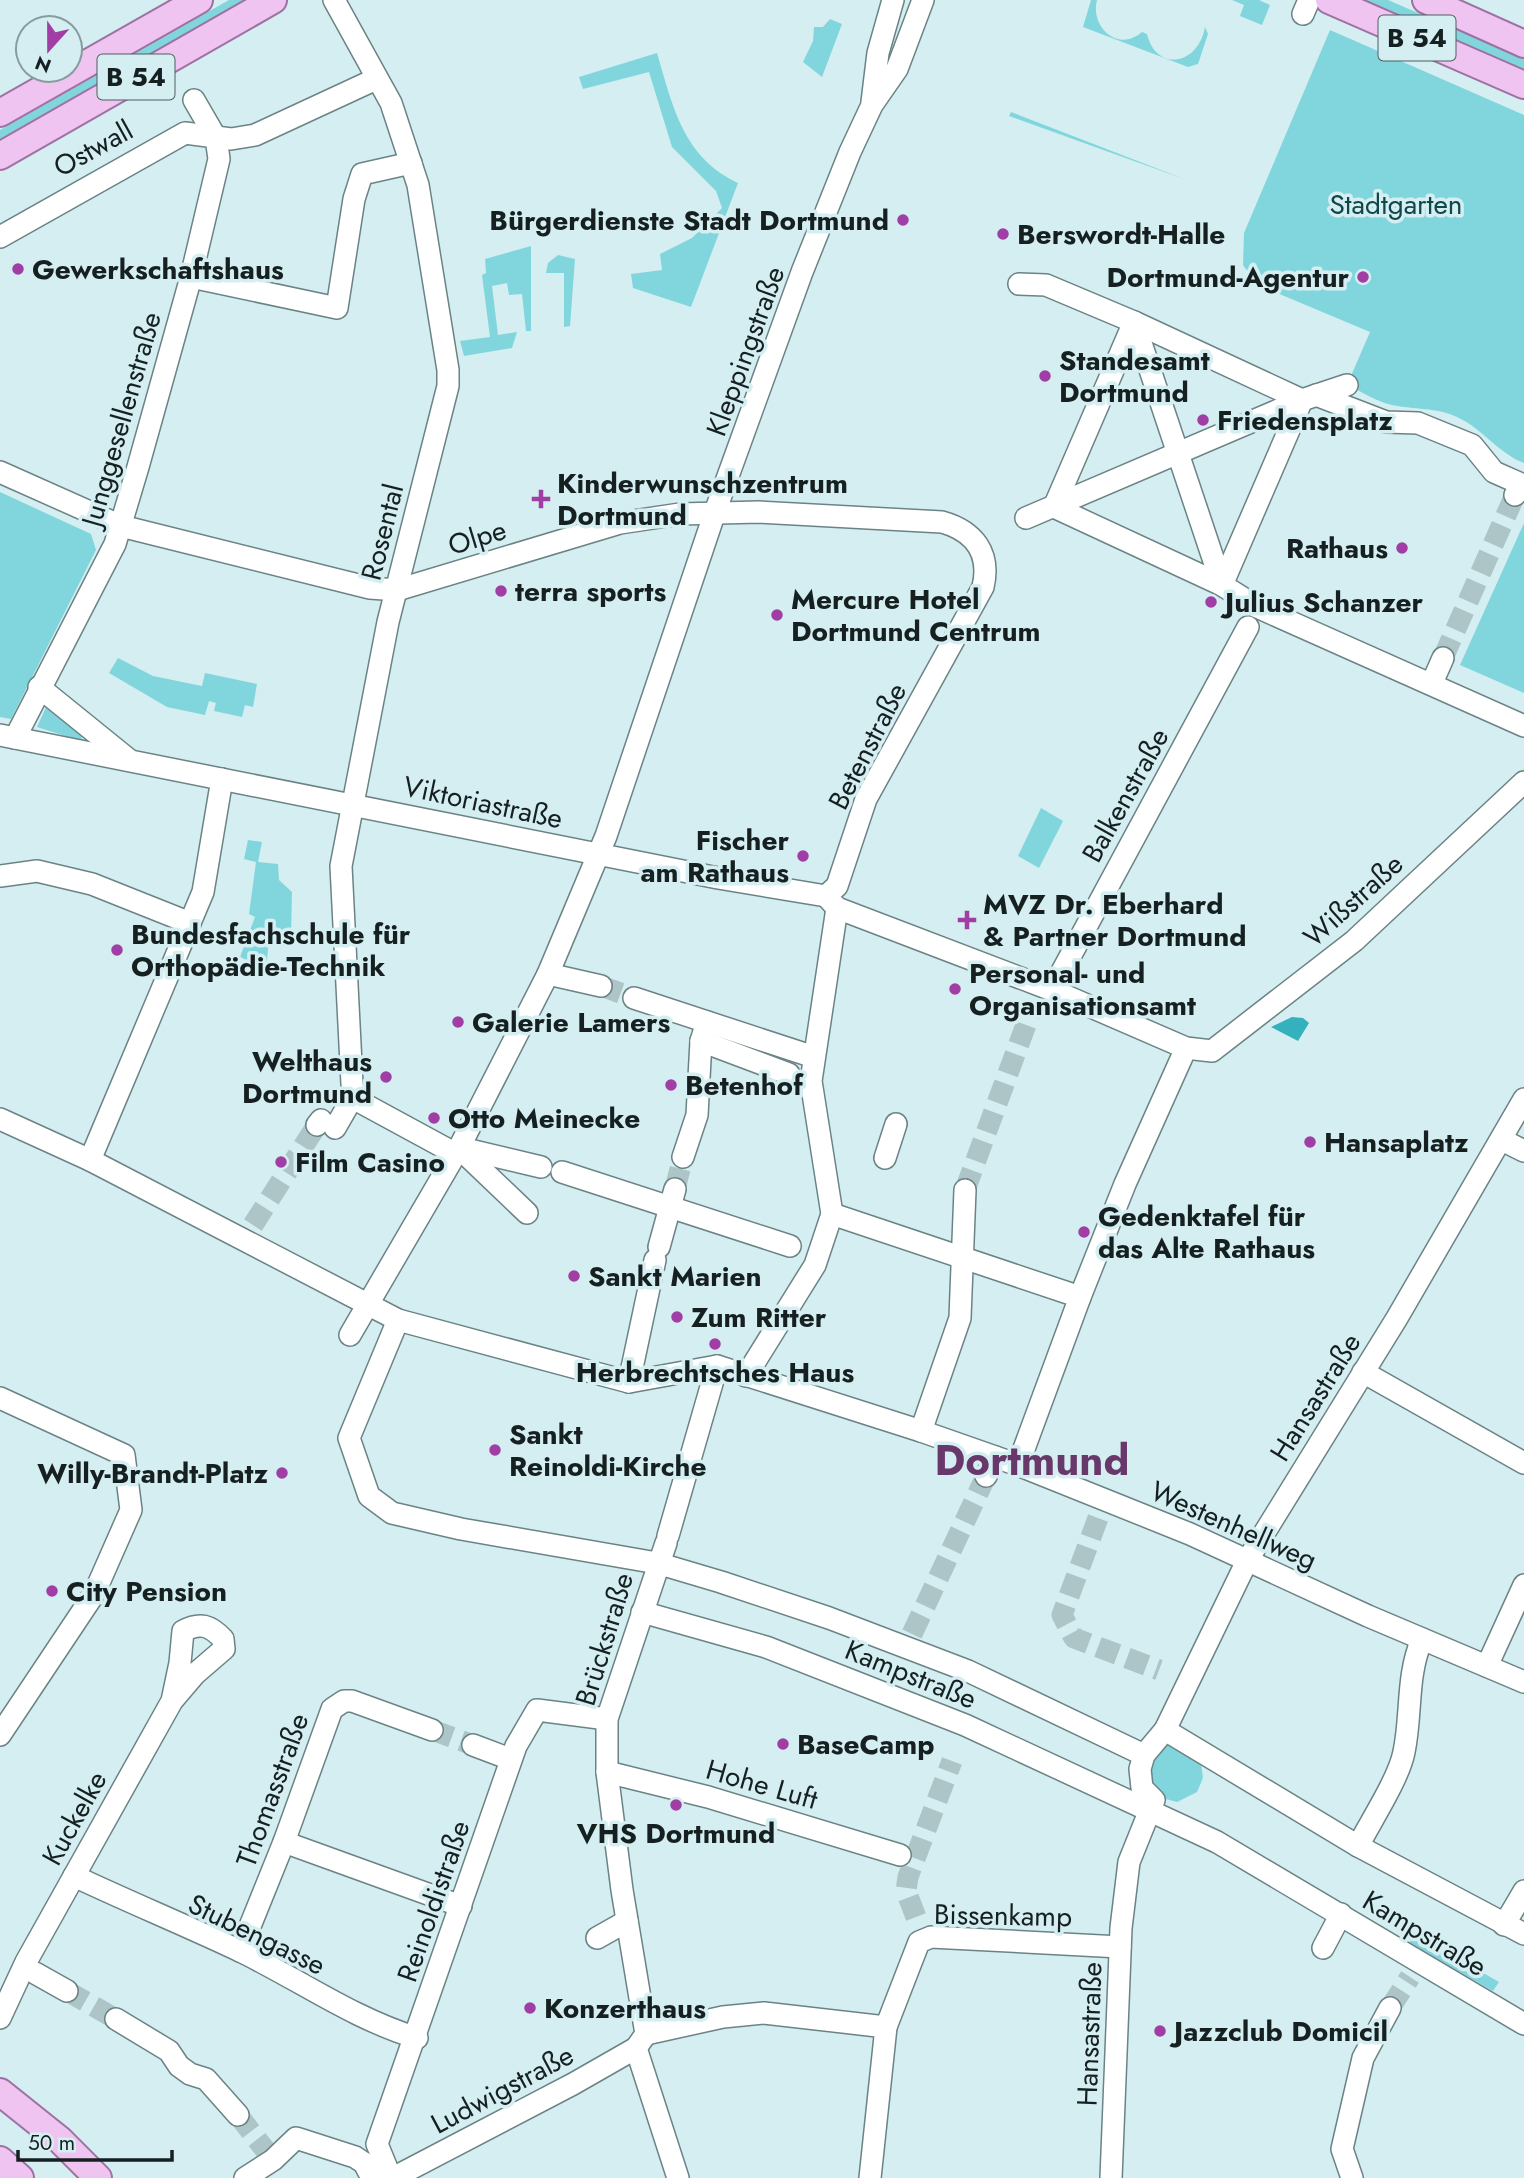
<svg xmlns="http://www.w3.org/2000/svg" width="1524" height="2178" viewBox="0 0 1524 2178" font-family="Jost,sans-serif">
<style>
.green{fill:#81d6de}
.water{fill:#33b1bc}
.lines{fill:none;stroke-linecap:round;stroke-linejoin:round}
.minor-tunnel{stroke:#aec5c7;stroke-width:21;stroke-dasharray:21 10;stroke-linecap:butt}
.minor-casing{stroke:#6b8385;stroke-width:24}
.major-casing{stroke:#9d71a1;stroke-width:30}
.minor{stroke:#fff;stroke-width:21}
.major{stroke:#efc4f0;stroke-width:26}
.poi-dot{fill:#a03ea5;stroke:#d4eef1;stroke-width:2.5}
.labels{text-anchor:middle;stroke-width:7;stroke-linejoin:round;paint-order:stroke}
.shield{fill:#d4eef1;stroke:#4f5e5f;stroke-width:2}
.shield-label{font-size:26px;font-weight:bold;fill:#162021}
.street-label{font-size:28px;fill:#162021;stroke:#d4eef1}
.park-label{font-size:28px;fill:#10474b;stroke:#d4eef1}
.poi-label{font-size:28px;font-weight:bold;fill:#162021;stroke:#d4eef1;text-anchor:start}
.town-label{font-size:42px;font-weight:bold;fill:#69386b;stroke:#d4eef1}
</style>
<rect width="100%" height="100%" fill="#d4eef1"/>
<g class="green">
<path d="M229,0h15l-244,139v-9z"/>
<path d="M1091,0h6c-7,27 21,53 45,32l5,2c9,38 51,32 58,-7l3,7 -10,30 -10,3 -105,-40z"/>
<path d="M1232,0h27l11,5 -8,20 -22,-9 4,-11z"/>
<path d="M1363,0h25l136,59v11z"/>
<path d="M830,19l12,5 -20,53 -19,-15 10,-21 1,-14h9z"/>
<path d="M1330,30l194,85v348c-26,-10 -41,-34 -67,-46 -22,-10 -42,-7 -65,-12 -15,-3 -31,-14 -45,-20l23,-53 -114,-48 -13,-19 1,-32z"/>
<path d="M657,53c16,54 26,104 81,130l-47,124 -58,-19 -2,-14 31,-4 -2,-16 32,-16 30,-30 -6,-17 -44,-44 -23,-75 -66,17 -4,-12z"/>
<path d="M1011,112l173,67 -175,-63z"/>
<path d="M531,246v85h-5l-4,-37 -13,1 -2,-12 -15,3 6,49 19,-3 -5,16 -48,8 -4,-15 30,-4 -8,-62 4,-2 -1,-14z"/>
<path d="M558,255l17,4 -5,67 -6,1v-54h-18l2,-10z"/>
<path d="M0,492l91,42 5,16 -85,169 -11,-2z"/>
<path d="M1524,523v170l-64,-28z"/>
<path d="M118,658l35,18 49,10 3,-13 52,11 -4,23 -8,-2 -3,12 -28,-6 2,-8 -7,-2 -4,14 -38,-8 -58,-34z"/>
<path d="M47,705l35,29 -1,7 -44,-14z"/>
<path d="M1041,808l22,13 -24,47 -21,-12z"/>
<path d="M248,840l14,2 -4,20 20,2 1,16 13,12 -1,45 -22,3 -3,29 -26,-12 15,-40 -6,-3 7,-52 -12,-3z"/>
<path d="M1171,1744l30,19 2,15 -6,14 -20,10 -22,-6 -10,-27 19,-23z"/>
<path d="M1415,1934l84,48 -6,9 -84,-48z"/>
</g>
<path class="water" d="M1292,1017l11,1 6,5 -11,18 -27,-14z"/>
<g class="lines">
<g class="minor-tunnel">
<path d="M1443,658l72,-163"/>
<path d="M601,986l33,12"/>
<path d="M675,1189l8,-32"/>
<path d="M965,1190l69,-187"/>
<path d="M253,1225l64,-100"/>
<path d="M1098,1518l-36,97 12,23 85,32"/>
<path d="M912,1634l74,-158"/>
<path d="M432,1730l41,15"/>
<path d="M916,1917l-10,-26 2,-14 44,-116"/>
<path d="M67,1991l49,28"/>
<path d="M1390,2008l20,-31"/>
<path d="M238,2115l35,45"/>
</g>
<defs>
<g id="minor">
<path d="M334,0l57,103 27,82 30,185v16l-60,236 -47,244 11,218 2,11 8,8 94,51"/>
<path d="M1303,14l6,-14"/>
<path d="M872,102l6,-49 15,-53"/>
<path d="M0,237l185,-104 46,6 24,-4 121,-56"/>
<path d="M191,277l146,31 17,-109 8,-25 49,-11"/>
<path d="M1019,284l27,1 88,37 88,263"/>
<path d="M1316,395l70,27 32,1 54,22 22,27 27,12 -6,11"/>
<path d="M0,472l121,54 249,62 27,2 223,-67 60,-9 79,-2 183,10c32,9 49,31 41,65l-117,212 -29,87 -11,10"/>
<path d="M1026,518l276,-118 45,-15"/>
<path d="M1222,585l80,-185 -168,-78 -80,185 168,78 35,22 267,119"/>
<path d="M1432,683l11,-25"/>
<path d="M39,687l89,72"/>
<path d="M0,735l718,143 108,18"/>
<path d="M15,738l100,-194 23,-77 53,-190 28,-118 -3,-21 -22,-38"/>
<path d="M0,876l37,-5 55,13 98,39"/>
<path d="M826,896l11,12 215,82 134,58 26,3 142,-110 170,-159"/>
<path d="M548,974l53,12"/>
<path d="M1052,990l196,-363"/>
<path d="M634,998l180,59"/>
<path d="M701,1041l88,33"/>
<path d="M0,1119l90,41 308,160 231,62 88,-16 204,65 97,34 172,69 178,82 156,66"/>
<path d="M317,1125l4,-5"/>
<path d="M335,1128l19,-33"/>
<path d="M1502,1140l22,11"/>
<path d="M459,1148l68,65"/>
<path d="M461,1148l80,19"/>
<path d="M683,1157l14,-42 4,-74 6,-19"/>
<path d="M885,1158l11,-34"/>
<path d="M90,1160l113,-268 19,-113"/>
<path d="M562,1172l228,74"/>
<path d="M832,1214l248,83 -62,168"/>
<path d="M659,1247l16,-58"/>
<path d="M1080,1297l45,-113 61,-136"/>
<path d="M398,1320l-49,118 20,58 23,17 69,16 196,34 64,19 108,36 139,53 176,84"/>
<path d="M350,1335l109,-187 89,-174 58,-138 109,-324 87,-240 48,-120 22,-47 25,-36 26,-69"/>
<path d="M1363,1372l161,91"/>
<path d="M746,1376l69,-111 17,-51 -21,-133 26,-173"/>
<path d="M629,1382l26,-122"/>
<path d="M0,1398l124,57 7,55 -37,84 -94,141"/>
<path d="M921,1431l39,-113 5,-128"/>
<path d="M986,1476l9,-19"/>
<path d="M668,1536l49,-170"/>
<path d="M642,1612l124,35 199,78 252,117 307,182"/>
<path d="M1487,1666l37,-81"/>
<path d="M1165,1730l193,116 166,88"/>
<path d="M473,1745l37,14"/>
<path d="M607,1772l101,25 192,58"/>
<path d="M284,1842l177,64"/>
<path d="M1358,1846c13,-25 41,-68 46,-94 8,-38 2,-75 18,-113"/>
<path d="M74,1876c55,26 111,49 166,75 60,29 112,67 177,87"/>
<path d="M1504,1925l20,-34"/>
<path d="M597,1938l30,-17"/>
<path d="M1323,1948l18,-34"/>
<path d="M240,1951l44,-109 48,-133 12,-8h8l80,29"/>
<path d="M35,1973l32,18"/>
<path d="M0,2018l26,-56 146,-261 23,-27 29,-25 -1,-10c-13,-14 -23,-17 -40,-8l-3,32 -8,38"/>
<path d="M116,2019l53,32 10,15 11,8 16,5 32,36"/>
<path d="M646,2034l77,-17 41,-4 122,14"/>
<path d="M636,2048l42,130"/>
<path d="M245,2178l28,-18 23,-22 59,19 9,6 8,15"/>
<path d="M391,2178l-14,-34 139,-398 21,-36 70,9"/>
<path d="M393,2178l180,-94 63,-36 10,-14 -24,-144 -15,-118v-53l59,-176"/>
<path d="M870,2178l16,-151 33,-85 12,-5 189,10"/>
<path d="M1111,2178l10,-250 8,-66 25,-62 -12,-12 -2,-19 4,-14 21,-25 82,-169 150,-243 127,-219"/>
<path d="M1352,2178l-10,-29 21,-91 27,-50"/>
</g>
<g id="major">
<path d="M1329,0l195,85"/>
<path d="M1426,0l98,44"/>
<path d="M0,113l199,-113"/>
<path d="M0,156l273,-156"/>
<path d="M0,2092l60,48 38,38"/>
<path d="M0,2160l20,18"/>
</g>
</defs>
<use href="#minor" class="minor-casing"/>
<use href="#major" class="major-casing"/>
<use href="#minor" class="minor"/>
<use href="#major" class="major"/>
</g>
<g class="poi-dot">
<circle cx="903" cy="220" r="7"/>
<circle cx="1003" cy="234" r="7"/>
<circle cx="18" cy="269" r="7"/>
<circle cx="1363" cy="277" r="7"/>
<circle cx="1045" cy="376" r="7"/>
<circle cx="1203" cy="420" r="7"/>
<path d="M537.5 488.5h7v7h7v7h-7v7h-7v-7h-7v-7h7z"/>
<circle cx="1402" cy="548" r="7"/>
<circle cx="501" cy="591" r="7"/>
<circle cx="1211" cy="602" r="7"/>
<circle cx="777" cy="615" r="7"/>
<circle cx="803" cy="856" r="7"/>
<path d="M963.5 909.5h7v7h7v7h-7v7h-7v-7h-7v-7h7z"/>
<circle cx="117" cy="950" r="7"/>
<circle cx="955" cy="989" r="7"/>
<circle cx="458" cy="1022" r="7"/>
<circle cx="386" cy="1077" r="7"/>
<circle cx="671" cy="1085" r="7"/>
<circle cx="434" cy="1118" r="7"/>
<circle cx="1310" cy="1142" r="7"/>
<circle cx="281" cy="1162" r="7"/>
<circle cx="1084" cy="1232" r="7"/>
<circle cx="574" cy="1276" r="7"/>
<circle cx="677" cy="1317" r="7"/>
<circle cx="715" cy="1344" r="7"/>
<circle cx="495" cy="1450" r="7"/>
<circle cx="282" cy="1473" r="7"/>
<circle cx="52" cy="1591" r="7"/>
<circle cx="783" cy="1744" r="7"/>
<circle cx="676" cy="1805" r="7"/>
<circle cx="530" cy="2008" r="7"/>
<circle cx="1160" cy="2031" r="7"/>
</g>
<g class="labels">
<g class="shield">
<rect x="1378.5" y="15.5" width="77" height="45" rx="5"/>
<rect x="97.5" y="54.5" width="77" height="45" rx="5"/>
</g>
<g class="shield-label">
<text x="1417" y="47">B 54</text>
<text x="136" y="86">B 54</text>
</g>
<g class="street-label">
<text transform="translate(93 148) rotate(-29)" y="10">Ostwall</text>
<text transform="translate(745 351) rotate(-70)" y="10">Kleppingstraße</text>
<text transform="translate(121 419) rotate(-74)" y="10">Junggesellenstraße</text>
<text transform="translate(382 532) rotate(-76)" y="10">Rosental</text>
<text transform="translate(477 537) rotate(-17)" y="10">Olpe</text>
<text transform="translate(867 746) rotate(-63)" y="10">Betenstraße</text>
<text transform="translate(1125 795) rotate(-61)" y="10">Balkenstraße</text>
<text transform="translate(483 802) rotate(12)" y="10">Viktoriastraße</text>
<text transform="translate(1353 900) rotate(-42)" y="10">Wißstraße</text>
<text transform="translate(1315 1397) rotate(-58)" y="10">Hansastraße</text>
<text transform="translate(1234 1525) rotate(24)" y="10">Westenhellweg</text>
<text transform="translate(604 1639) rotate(-73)" y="10">Brückstraße</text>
<text transform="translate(911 1674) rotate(22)" y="10">Kampstraße</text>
<text transform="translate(762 1784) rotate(16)" y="10">Hohe Luft</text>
<text transform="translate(272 1790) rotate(-70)" y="10">Thomasstraße</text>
<text transform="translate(74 1818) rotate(-61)" y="10">Kuckelke</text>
<text transform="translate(433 1901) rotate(-71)" y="10">Reinoldistraße</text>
<text transform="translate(1003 1915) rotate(1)" y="10">Bissenkamp</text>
<text transform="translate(1425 1933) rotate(31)" y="10">Kampstraße</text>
<text transform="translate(257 1934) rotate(26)" y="10">Stubengasse</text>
<text transform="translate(1089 2034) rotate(-88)" y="10">Hansastraße</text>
<text transform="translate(502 2089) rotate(-28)" y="10">Ludwigstraße</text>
</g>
<g class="park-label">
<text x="1396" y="214">Stadtgarten</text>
</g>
<g class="poi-label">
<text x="889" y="230" text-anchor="end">Bürgerdienste Stadt Dortmund</text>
<text x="1017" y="244">Berswordt-Halle</text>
<text x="32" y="279">Gewerkschaftshaus</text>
<text x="1349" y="287" text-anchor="end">Dortmund-Agentur</text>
<text x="1059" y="370">Standesamt<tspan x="1059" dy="32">Dortmund</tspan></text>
<text x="1217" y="430">Friedensplatz</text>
<text x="557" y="493">Kinderwunschzentrum<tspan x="557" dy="32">Dortmund</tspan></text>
<text x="1388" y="558" text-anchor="end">Rathaus</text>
<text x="515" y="601">terra sports</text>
<text x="791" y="609">Mercure Hotel<tspan x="791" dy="32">Dortmund Centrum</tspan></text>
<text x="1225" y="612">Julius Schanzer</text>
<text x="789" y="850" text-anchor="end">Fischer<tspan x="789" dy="32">am Rathaus</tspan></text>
<text x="983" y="914">MVZ Dr. Eberhard<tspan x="983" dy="32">&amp; Partner Dortmund</tspan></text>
<text x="131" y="944">Bundesfachschule für<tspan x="131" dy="32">Orthopädie-Technik</tspan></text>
<text x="969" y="983">Personal- und<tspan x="969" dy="32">Organisationsamt</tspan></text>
<text x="472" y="1032">Galerie Lamers</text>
<text x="372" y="1071" text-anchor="end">Welthaus<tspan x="372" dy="32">Dortmund</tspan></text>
<text x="685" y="1095">Betenhof</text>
<text x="448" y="1128">Otto Meinecke</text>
<text x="1324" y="1152">Hansaplatz</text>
<text x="295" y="1172">Film Casino</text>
<text x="1098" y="1226">Gedenktafel für<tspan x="1098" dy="32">das Alte Rathaus</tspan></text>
<text x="588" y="1286">Sankt Marien</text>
<text x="691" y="1327">Zum Ritter</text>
<text x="715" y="1382" text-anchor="middle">Herbrechtsches Haus</text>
<text x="509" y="1444">Sankt<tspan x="509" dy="32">Reinoldi-Kirche</tspan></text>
<text x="268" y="1483" text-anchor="end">Willy-Brandt-Platz</text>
<text x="66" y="1601">City Pension</text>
<text x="797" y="1754">BaseCamp</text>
<text x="676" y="1843" text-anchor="middle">VHS Dortmund</text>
<text x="544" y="2018">Konzerthaus</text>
<text x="1174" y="2041">Jazzclub Domicil</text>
</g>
<g class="town-label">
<text x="1032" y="1475">Dortmund</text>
</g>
</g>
<g transform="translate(49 49) rotate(201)"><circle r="33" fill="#d4eef1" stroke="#889c9e" stroke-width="2"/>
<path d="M0-5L12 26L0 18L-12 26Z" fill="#a03ea5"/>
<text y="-10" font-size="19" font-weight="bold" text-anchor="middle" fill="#162021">N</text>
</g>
<path d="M18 2150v10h154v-10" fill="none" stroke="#162021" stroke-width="3.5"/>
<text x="28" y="2150" font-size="21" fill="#162021" stroke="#d4eef1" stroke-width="5" paint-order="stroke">50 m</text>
</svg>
